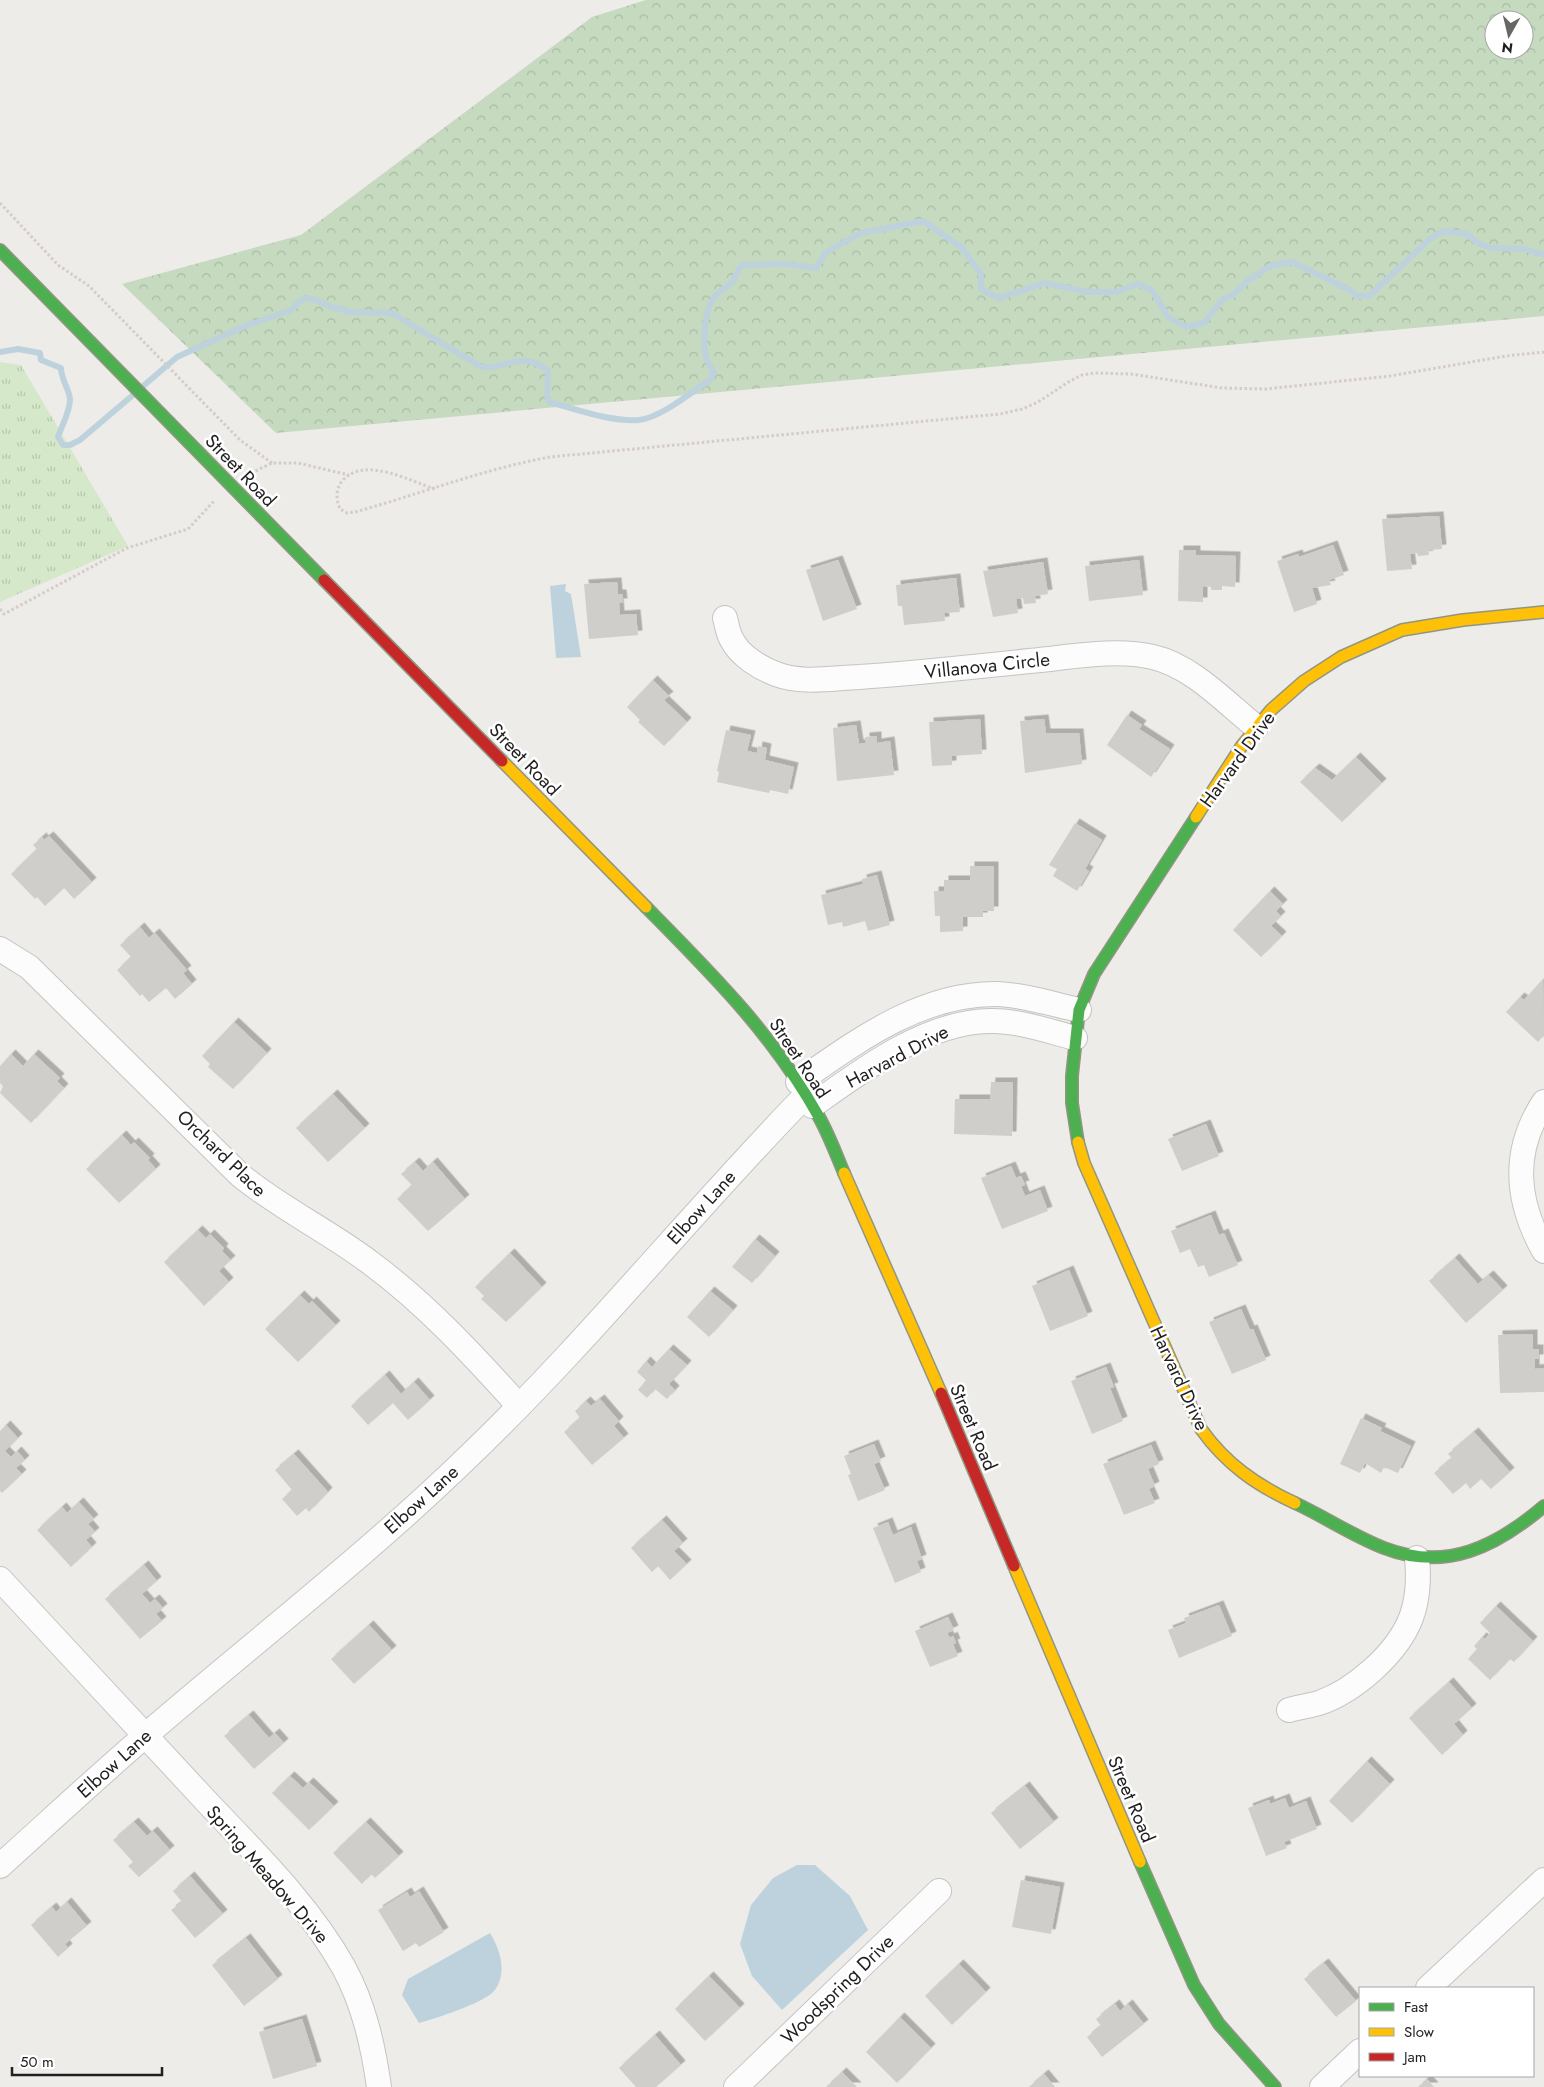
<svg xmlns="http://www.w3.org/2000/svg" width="1544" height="2087" viewBox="0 0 1544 2087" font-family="Jost,sans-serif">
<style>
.grass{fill:url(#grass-tufts)}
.forest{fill:url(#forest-crowns);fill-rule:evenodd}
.water{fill:#bed2de}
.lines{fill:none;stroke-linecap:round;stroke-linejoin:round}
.stream{stroke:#bed2de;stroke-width:6}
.building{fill:#d0cecb;filter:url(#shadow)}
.street-casing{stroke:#c4c4c2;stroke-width:26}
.fast-casing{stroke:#919681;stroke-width:14}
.slow-casing{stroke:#919681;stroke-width:14}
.jam-casing{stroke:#919681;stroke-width:14}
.path{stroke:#d6cbc8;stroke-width:3;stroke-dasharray:2.5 2.5;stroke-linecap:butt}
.street{stroke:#fcfcfc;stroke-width:24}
.fast{stroke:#4caf50;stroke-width:11}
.slow{stroke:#ffc107;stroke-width:11}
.jam{stroke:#c62828;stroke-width:11}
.labels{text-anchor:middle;stroke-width:5;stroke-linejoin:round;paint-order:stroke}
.street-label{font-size:19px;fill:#1f1f1f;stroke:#fff}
</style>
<defs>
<pattern id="grass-tufts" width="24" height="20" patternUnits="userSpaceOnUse" patternTransform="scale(1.25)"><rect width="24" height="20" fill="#d5e8c9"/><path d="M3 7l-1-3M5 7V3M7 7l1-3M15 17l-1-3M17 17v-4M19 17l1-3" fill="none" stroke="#b6c7ac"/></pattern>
<pattern id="forest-crowns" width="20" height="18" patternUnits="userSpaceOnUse" patternTransform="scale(1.25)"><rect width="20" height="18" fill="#c5dabf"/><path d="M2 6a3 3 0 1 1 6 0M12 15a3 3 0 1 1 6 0" fill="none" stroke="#a9bba4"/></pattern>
<filter id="shadow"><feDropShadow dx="4.5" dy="-4.5" stdDeviation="0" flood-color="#0004"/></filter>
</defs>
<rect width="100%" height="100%" fill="#edece8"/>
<path class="grass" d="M0,362l21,3 107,181 -128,56z"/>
<path class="forest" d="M646,0h898v316l-1268,117 -154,-149 179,-49 291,-218zM1494,20h30v30h-30z"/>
<g class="water">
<path d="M566,584l-1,7 6,3 10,63 -25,1 -6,-72z"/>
<path d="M797,1865h18l35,31 18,34 -86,80 -30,-34 -12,-32 11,-39 22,-27z"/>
<path d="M490,1933c10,16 18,41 4,58 -10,12 -60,28 -75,32l-17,-28 6,-16z"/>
</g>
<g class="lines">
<g class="stream">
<path d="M0,352l18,-3 22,4 1,7 20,8c0,11 8,21 9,31 0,13 -8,26 -12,38l5,8h7l10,-5 53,-45"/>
<path d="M142,387l35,-30 66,-30 48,-17 10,-10 9,-2 22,9 19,5 41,1 89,54c30,2 36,-17 67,3l-1,25 2,7c28,7 60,20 90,18 21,-2 53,-28 71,-40l4,-7c-2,-4 -6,-9 -7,-13 -5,-17 -3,-47 6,-61 5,-9 15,-11 20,-18 4,-6 4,-11 9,-16l44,-1 30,4 9,-15 36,-20 62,-12 38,26 20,27v15l17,9 47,-15 43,9h28l22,-8 14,6 16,27 18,10 18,-4 19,-24 10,-4 13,-13 26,-17 20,-3 58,28 7,6h12l62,-58 13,-7 23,3 10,9 14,5 34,1 19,6"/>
</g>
</g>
<g class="building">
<path d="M1439,516l3,33 -14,1 1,5 -11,1 -1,-3 -7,1 2,15 -25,2 -5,-52z"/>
<path d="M1333,545l11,30 -15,5 2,5 -19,3 5,16 -23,8 -17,-51 21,-7 1,3z"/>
<path d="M1179,550h17v5l40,1 -1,31 -13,-1v4h-11v-3l-8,-1v16l-25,-1z"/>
<path d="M838,560l19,49 -34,12 -17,-51z"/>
<path d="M1139,560l4,35 -54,6 -4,-35z"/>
<path d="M1043,562l5,32 -13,2 1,7 -12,1 -1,-6 -7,1 2,14 -25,4 -10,-46z"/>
<path d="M956,578l4,34 -16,1 1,8 -41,4 -2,-19h-4l-2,-21z"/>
<path d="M617,582l1,12h4l1,9h-4l1,12 16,-1 2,21 -49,4 -5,-55z"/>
<path d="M653,680l16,16 -5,4 23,22 -23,24 -26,-24 2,-2 -13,-13z"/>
<path d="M1127,715l15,10 -3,4 31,20 -19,28 -44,-32z"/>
<path d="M980,719l2,35 -30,2v9l-20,1 -3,-44z"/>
<path d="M1044,719l2,14h33l3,31 -57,9 -5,-52z"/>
<path d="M856,725l3,19 6,-1v-6l12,-1v7l13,-2 4,34 -57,6 -4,-53z"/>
<path d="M726,730l25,5 -4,16 10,2 1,-7 9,2 -2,12 29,7 -6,27 -18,-4 -1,3 -52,-11 2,-10 -2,-1z"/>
<path d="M1356,757l26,26 -40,39 -42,-40 15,-14 17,12z"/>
<path d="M1075,823l27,17 -17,29 4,2 -12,20 -24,-15 4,-7 -8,-4z"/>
<path d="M49,836l43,46 -18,17 -10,-11 -19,18 -8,-9 -2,2 -24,-25 26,-25 -4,-4 9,-8 2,3z"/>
<path d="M970,866h24v45h-11v6h-20v14l-23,1v-16h-5l-1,-25h10v-11h26z"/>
<path d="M877,875l13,50 -22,6 -3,-10 -22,6 -1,-5 -14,3 -7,-30 42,-11 -1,-5z"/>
<path d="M1270,891l13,13 -7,7 5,5 -10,10 11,10 -21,21 -28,-27z"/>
<path d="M140,927l9,11 6,-5 32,37 -4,3 9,11 -17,15 -9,-11 -17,14 -7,-8 -2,2 -23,-26 14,-13 -11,-12z"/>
<path d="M1543,979l1,56 -6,7 -32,-30 14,-15 4,3z"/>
<path d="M234,1022l33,31 -34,36 -25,-22 2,-3 -8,-8z"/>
<path d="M11,1054l12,12 11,-12 26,24 -3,3 7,7 -33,35 -31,-30 3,-7 -3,-3v-17z"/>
<path d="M991,1082h22l-1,54 -58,-2 1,-35h35z"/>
<path d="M333,1094l32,34 -37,34 -32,-34z"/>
<path d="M1206,1124l13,32 -37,15 -14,-32z"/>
<path d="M122,1135l9,10 3,-3 16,16 -2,2 8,9 -37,34 -33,-34z"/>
<path d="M415,1162l8,9 10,-9 32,37 -37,32 -31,-32 15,-14 -11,-11z"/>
<path d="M1011,1166l5,12 5,-2 4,9 -4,1 4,10 15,-6 8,21 -46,18 -21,-51z"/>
<path d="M1211,1215l8,20 5,-2 14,32 -29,12 -5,-12 -6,2 -8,-18 -10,4 -9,-22z"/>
<path d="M198,1230l8,8 4,-4 14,14 -2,3 9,9 -12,11 10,11 -25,24 -40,-44z"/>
<path d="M755,1239l20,17 -23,27 -20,-16z"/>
<path d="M510,1253l32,34 -36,35 -25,-23 3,-3 -9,-9z"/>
<path d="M1455,1258l23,26 11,-9 14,15 -37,33 -37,-42z"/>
<path d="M1069,1270l19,46 -38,15 -18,-45z"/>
<path d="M710,1291l23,19 -24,27 -22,-20z"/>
<path d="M300,1295l9,9 3,-3 24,24 -38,37 -33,-33z"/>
<path d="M1241,1309l9,21 3,-1 13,31 -34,14 -23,-52z"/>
<path d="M1533,1334v15h6v10h-4v10l9,-1v24l-44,1 -2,-58z"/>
<path d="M669,1349l18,16 -18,19 6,6 -8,9 -12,-10 -8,9 -9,-8 8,-10 -9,-8 9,-11 6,6z"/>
<path d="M1106,1367l8,20 -4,1 13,33 -31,13 -21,-53z"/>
<path d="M385,1375l16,19 13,-12 16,18 -22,20 -15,-17 -25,22 -17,-19z"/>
<path d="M600,1399l19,22 -5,5 10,12 -32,27 -28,-33 16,-14 -5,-7 11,-10 5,5z"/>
<path d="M1361,1418l21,10 -2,3 31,15 -13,27 -14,-6 -3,6 -16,-10 -5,10 -20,-9z"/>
<path d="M6,1425l12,13 -13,13 6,6 6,-6 8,9 -9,8 6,6 -20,19 -2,-2v-60z"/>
<path d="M1474,1432l36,40 -19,17 -10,-10 -11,10 -4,-6 -13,11 -19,-21 18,-15 -4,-4z"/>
<path d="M874,1444l7,17 -7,3 11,26 -27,11 -10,-26 3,-1 -7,-18z"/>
<path d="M1151,1445l8,19 -11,5 7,17 -6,3 6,14 -31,12 -21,-51z"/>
<path d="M294,1454l34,38 -19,20 -3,-4 -9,8 -15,-17 10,-9 -17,-20z"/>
<path d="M79,1502l15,17 -6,5 7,8 -9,8 6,7 -21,20 -34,-37 25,-23 5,6z"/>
<path d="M662,1520l21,23 -9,8 13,13 -17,16 -12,-14 -6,6 -21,-24z"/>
<path d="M888,1522l5,13 18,-8 11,32 -5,2 4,11 -26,11 -22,-55z"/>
<path d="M144,1565l13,16 -15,13 8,9 5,-4 8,9 -7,6 6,7 -22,18 -35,-40z"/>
<path d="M1219,1605l13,31 -53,22 -11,-28 18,-7 -2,-5z"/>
<path d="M1496,1606l37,35 -19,21 -4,-3 -20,21 -22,-21 9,-10 -3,-3 8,-9 3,2 5,-6 -10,-10z"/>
<path d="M948,1617l6,13 -7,3 3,5 3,-2 3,7 -3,1 5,12 -28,11 -15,-36z"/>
<path d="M369,1625l23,25 -38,34 -23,-25z"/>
<path d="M1449,1682l23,26 -18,16 9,11 -21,20 -33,-37z"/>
<path d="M249,1715l20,23 6,-5 9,10 -30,26 -30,-33z"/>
<path d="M1367,1761l23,23 -38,39 -23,-22z"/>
<path d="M290,1776l13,12 6,-6 25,24 -25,24 -37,-37z"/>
<path d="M1025,1786l29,36 -34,27 -29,-36z"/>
<path d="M1285,1798l4,10 17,-7 11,28 -33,13 3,6 -21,8 -18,-48 21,-8 1,4z"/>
<path d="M134,1822l13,14 6,-5 17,19 -31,27 -11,-11 5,-4 -20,-22z"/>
<path d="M366,1822l33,34 -24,22 -4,-4 -9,10 -29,-31z"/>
<path d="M190,1876l33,38 -28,24 -24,-28 11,-8 -9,-11z"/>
<path d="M1021,1880l39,7 -9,47 -39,-7z"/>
<path d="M419,1891l25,41 -25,15 -3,-4 -13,8 -25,-41 29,-18 3,5z"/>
<path d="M67,1902l20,24 -22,18 3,4 -10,9 -27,-32 21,-18 4,5z"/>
<path d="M246,1938l32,41 -34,27 -32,-41z"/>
<path d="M1324,1963l32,38 -20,16 -32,-38z"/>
<path d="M959,1964l27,28 -34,33 -27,-29z"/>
<path d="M709,1976l31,32 -35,33 -30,-32z"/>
<path d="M1115,2004l5,7 8,-7 16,20 -42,33 -15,-20 14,-11 -5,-7z"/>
<path d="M900,2017l31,31 -34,35 -31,-31z"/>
<path d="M302,2019l15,47 -44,13 -14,-47z"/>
<path d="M655,2035l26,30 -25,22h-20l-17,-19z"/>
<path d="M842,2072l15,15h-31z"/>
<path d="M1044,2074l11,13h-26z"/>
<path d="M1427,2079l7,8h-16z"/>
</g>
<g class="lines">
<defs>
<g id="street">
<path d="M725,618c2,7 3,16 7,22 8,16 28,28 44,34 26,10 56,4 83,3 60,-4 121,-11 181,-17 37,-4 77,-11 113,-3 39,9 72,45 103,70"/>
<path d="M0,949l29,18 211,208c41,34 89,56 132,89 55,41 101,91 147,142"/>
<path d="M798,1082c59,-41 123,-89 199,-88 27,1 55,10 82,16"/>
<path d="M1544,1102c-33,50 -28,99 0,149"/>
<path d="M812,1106c50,-36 114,-84 177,-85 28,-1 59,10 86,17"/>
<path d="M0,1579c69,74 137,148 206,222 49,52 103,104 138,167 20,37 29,77 35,119"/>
<path d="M1289,1710c10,-3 20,-4 30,-7 35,-12 78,-49 92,-85 7,-19 8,-40 6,-60"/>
<path d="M0,1866c49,-44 97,-89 146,-131 108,-93 221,-180 323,-279 119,-114 222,-243 337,-361"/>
<path d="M1428,1988l116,-108"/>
<path d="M736,2087l203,-196"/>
<path d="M1322,2087l38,-36"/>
</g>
<g id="fast">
<path d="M0,250l324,330"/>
<path d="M646,907c66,67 127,127 173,210 10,18 17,37 25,56"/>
<path d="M1078,1142l-6,-39v-27l7,-66 15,-36 102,-157"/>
<path d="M1295,1503c30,14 58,33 89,45 62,24 112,-1 160,-42"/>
<path d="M1140,1862l54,123 25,39 56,63"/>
</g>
<g id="slow">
<path d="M502,761l144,146"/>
<path d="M1196,817l45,-70 30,-37 33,-29 37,-24 61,-27 61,-10 81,-8"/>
<path d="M1078,1142l6,21 117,266c25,35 55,56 94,74"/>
<path d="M844,1173l97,220"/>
<path d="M1014,1566l126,296"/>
</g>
<g id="jam">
<path d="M324,580l178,181"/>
<path d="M941,1393l73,173"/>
</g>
</defs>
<use href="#street" class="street-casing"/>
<use href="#fast" class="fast-casing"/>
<use href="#slow" class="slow-casing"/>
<use href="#jam" class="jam-casing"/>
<g class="path">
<path d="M0,203l58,62 31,21 151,154 32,23"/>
<path d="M251,473l21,-10h26l51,12"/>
<path d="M435,489c-25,-8 -70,-33 -92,-9 -8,9 -7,19 -3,29l7,4 8,-1c65,-18 129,-43 195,-55l450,-43 22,-5 16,-7 32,-21 12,-6 13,-2 36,1 91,14 44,1 124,-13 116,-20 38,-4"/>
<path d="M0,609l4,5 123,-66 61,-19 27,-29"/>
</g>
<use href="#street" class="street"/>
<use href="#fast" class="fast"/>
<use href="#slow" class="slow"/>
<use href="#jam" class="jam"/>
</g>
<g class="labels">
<g class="street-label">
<text transform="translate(241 470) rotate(46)" y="7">Street Road</text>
<text transform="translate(987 665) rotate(-6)" y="7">Villanova Circle</text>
<text transform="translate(525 759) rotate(46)" y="7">Street Road</text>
<text transform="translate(1237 759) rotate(-54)" y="7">Harvard Drive</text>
<text transform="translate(897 1056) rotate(-28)" y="7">Harvard Drive</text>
<text transform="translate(800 1058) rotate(56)" y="7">Street Road</text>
<text transform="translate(222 1153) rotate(44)" y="7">Orchard Place</text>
<text transform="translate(701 1207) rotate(-48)" y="7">Elbow Lane</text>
<text transform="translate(1180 1378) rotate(65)" y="7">Harvard Drive</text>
<text transform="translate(974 1427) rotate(67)" y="7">Street Road</text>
<text transform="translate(421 1499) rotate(-42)" y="7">Elbow Lane</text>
<text transform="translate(114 1763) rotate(-42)" y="7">Elbow Lane</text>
<text transform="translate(1132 1799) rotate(67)" y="7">Street Road</text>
<text transform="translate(268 1874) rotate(49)" y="7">Spring Meadow Drive</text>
<text transform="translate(837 1989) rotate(-44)" y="7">Woodspring Drive</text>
</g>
</g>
<rect x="1359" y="1987" width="175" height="90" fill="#ffffff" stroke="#a5a5a5"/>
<rect x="1369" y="2003" width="25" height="8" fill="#4caf50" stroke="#a5a5a5"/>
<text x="1404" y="2012" font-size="15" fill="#1f1f1f">Fast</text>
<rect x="1369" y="2028" width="25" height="8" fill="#ffc107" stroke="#a5a5a5"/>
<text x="1404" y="2037" font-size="15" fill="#1f1f1f">Slow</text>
<rect x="1369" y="2053" width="25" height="8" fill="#c62828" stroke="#a5a5a5"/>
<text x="1404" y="2062" font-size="15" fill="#1f1f1f">Jam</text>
<g transform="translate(1509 35) rotate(188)"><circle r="24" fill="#ffffff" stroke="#a5a5a5"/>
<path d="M0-4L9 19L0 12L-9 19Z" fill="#676765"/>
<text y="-8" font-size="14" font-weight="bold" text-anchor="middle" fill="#1f1f1f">N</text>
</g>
<path d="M12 2067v8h150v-8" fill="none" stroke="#1f1f1f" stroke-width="2.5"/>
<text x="20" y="2067" font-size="15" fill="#1f1f1f" stroke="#ffffff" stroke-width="4" paint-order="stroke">50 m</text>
</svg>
